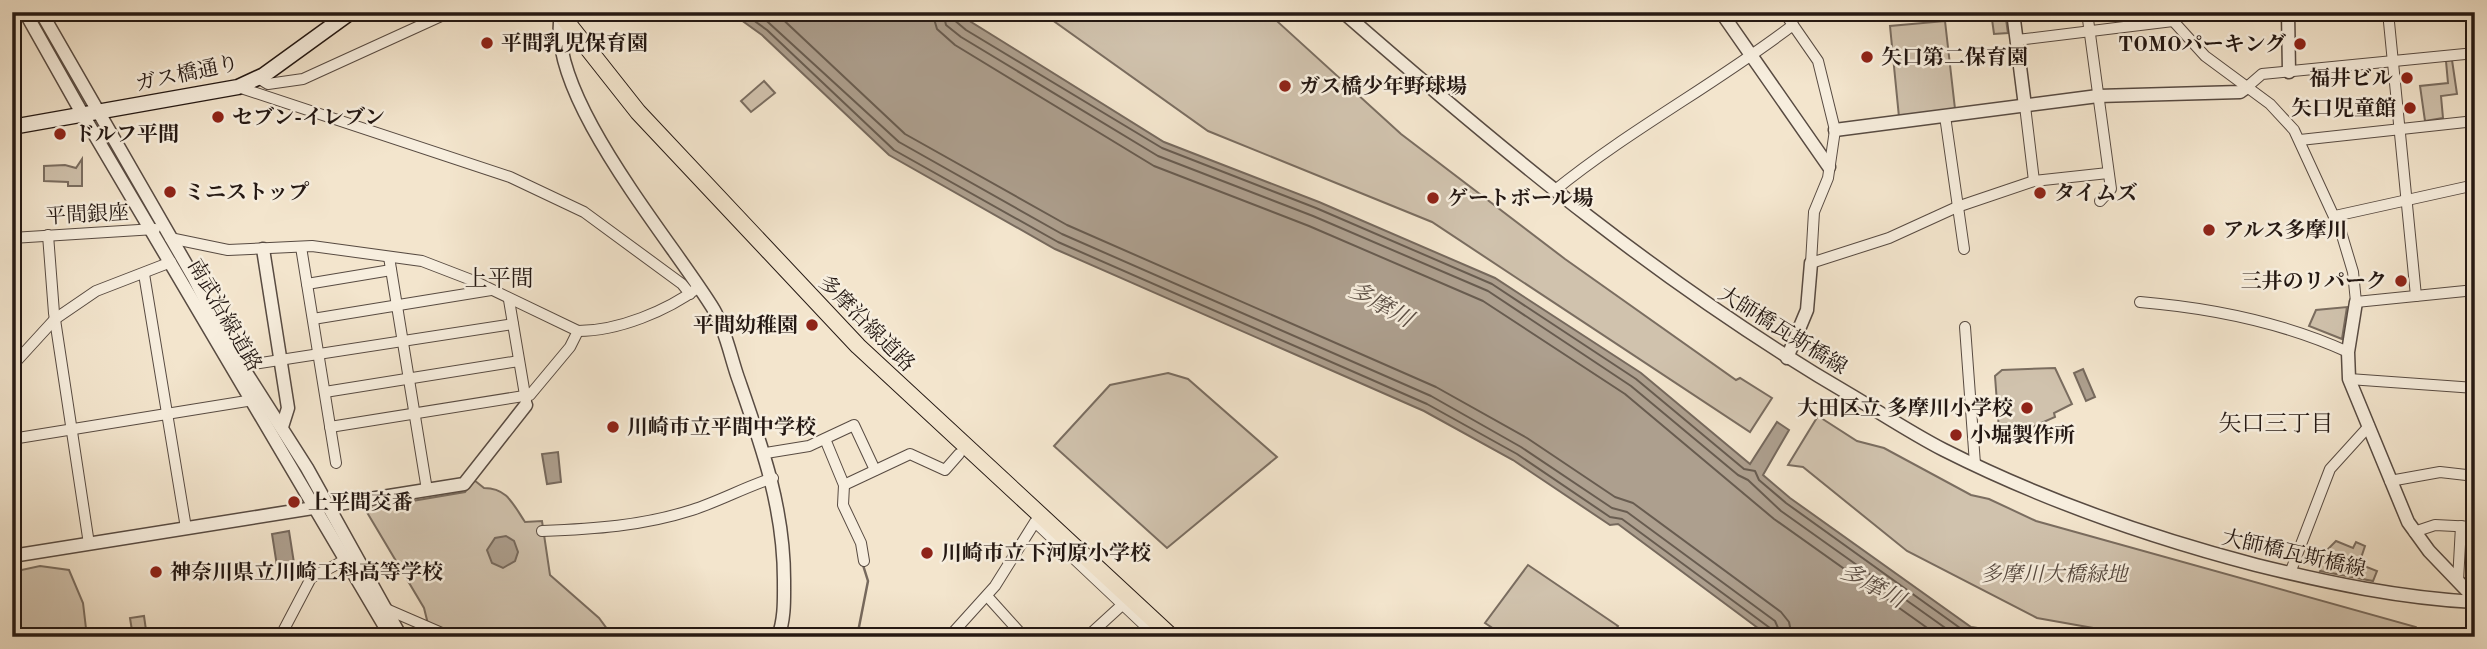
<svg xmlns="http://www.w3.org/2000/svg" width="2487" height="649" viewBox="0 0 2487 649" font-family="'Old Standard TT','Noto Serif JP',serif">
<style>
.green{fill:#d0c2ad;stroke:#7a6d60;stroke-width:2}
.water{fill:#ad9f8e;stroke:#76695d;stroke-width:2}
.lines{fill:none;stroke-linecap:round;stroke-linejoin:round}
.shore{stroke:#685c50;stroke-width:2}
.stream{stroke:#76695d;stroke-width:2.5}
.minor-casing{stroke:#584b42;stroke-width:12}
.tertiary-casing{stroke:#584b42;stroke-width:15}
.secondary-casing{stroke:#241813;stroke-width:17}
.primary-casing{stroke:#241813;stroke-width:18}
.minor{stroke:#f7eede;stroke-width:10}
.tertiary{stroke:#f7eede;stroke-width:12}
.secondary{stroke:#f7eede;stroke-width:14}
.primary{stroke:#f3e5cd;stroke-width:16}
.poi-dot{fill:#8f2418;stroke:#f7eede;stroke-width:2.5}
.labels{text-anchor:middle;stroke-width:5;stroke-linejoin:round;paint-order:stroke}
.poi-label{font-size:21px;font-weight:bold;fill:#241813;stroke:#f7eede;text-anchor:start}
.street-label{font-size:21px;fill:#241813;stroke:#f7eede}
.park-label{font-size:21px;font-style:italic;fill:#584b41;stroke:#f7eede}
.neighbourhood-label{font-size:23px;fill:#241813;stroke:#f7eede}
.water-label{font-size:23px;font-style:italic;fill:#5b4e44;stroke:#f7eede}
</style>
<rect width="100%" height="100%" fill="#f3e5cd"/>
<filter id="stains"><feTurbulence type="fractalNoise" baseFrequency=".00286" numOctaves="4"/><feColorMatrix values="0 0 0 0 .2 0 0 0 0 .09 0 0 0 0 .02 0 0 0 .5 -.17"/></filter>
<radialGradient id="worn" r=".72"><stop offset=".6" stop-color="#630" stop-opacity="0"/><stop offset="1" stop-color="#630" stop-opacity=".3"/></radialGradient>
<g class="green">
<path d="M1041,12h226l134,122 164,125 171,121 4,-2 32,20 -22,34 -318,-210 -224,-91z"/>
<path d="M1991,12h14l3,21 -14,1z"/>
<path d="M1945,21l10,88 -56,8 -9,-91z"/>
<path d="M2452,60l5,34 -16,2 2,22 -18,3 -5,-35 28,-3 -2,-22z"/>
<path d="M764,81l11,12 -24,19 -10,-11z"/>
<path d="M82,159v27h-14v-4l-24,-1v-15l21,-1 11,3z"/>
<path d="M2347,307l-5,32 -33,-13 7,-16z"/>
<path d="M2055,368l17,36 -18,9 1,4 -32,14 1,6 -7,3 -18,-10 -4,-54 7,-6z"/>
<path d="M1168,373l20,6 89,78 -110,91 -113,-102 56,-61z"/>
<path d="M1818,416l39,25 27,7 87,47 18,4 47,22 380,106 6,10h-278l-107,-19 -130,-67 -104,-84 -15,-2z"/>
<path d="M474,480l10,8c23,0 29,16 41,34l17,-1 8,54 49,43 14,19h-158l-27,-13 -4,-16 -59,-99 100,-17z"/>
<path d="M2336,541l17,7 3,-6 9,4 -6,18 18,7 -4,10 -53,-10 7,-21z"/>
<path d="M1528,565l90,61 -7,11h-105l-21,-14z"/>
<path d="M40,566l29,4 14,33 4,34h-75v-65z"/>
<path d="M144,616l3,21h-14l-3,-19z"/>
</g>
<g class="water">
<path d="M730,12h225l209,130 155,60 176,76 146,95 109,91 27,-42 12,8 -26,45 27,23 181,129 67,10h-268l-152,-113 -8,1 -97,-65 -89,-49 -369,-162 -166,-94 -127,-120z"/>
<path d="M2083,369l12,28 -9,4 -12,-28z"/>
<path d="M558,452l3,30 -14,2 -5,-30z"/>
<path d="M289,531l5,32 -17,3 -5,-32z"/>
<path d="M506,536l8,5 4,11 -3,9 -12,7 -11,-5 -5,-13 8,-12z"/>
</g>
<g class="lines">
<g class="shore">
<path d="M742,12l25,18 127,120 164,92 369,162 90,50 93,63 12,2 148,109 3,9"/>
<path d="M757,12l142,130 163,92 369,162 90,51 91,61 15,4 148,109 7,16"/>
<path d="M775,12l130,122 162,91 369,162 91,51 88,59 18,6 148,109 8,10 3,15"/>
<path d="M932,12l5,17 18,16 199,121 155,60 174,75 142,93 149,125 166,118"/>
<path d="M943,12l3,13 15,12 197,119 155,60 175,75 143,95 107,89 10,5 33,31 177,126"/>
<path d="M952,12l1,7 13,11 196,118 154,60 176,76 144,95 108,90 11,2 4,9 27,23 181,130 22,4"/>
</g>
<path class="stream" d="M857,637l11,-56 -5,-16"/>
<defs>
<g id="minor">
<path d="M1784,12l34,49 17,69 -7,48 -14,34 -3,51 78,-25 68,-31 77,-26 74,-8"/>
<path d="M2087,12l24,177 -11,12"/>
<path d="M2165,12l40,44 65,48 24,26 47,102 12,40 3,30 119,-12"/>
<path d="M2388,12l28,284"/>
<path d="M2017,40l156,-19"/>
<path d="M258,78l10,6 35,-5 147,-67"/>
<path d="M238,87l272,90 74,35 98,72 8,10"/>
<path d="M2247,87l15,-13 213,-21"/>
<path d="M2025,106l9,75"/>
<path d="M1945,116l19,133"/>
<path d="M2300,140l175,-19"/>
<path d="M1554,191c75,-61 162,-107 239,-166"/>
<path d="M2335,216l140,-31"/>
<path d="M48,235l6,78 35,231"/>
<path d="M12,238l143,-9"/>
<path d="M170,238l58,12 84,-4 110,15 52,20 104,50c40,0 89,-20 121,-44"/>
<path d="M301,247l35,216"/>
<path d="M389,257l38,233"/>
<path d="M144,274l42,254"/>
<path d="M307,284l84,-14"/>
<path d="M509,300l17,101"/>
<path d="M2140,302c72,6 142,20 208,50"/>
<path d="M313,319l178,-29"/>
<path d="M1965,327l10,137"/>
<path d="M12,366l43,-47 41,-28 75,-29"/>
<path d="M241,366l272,-42"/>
<path d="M2349,379l126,9"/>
<path d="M325,392l194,-31"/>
<path d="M330,427l200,-32 40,-48 8,-16"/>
<path d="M12,439l241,-39"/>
<path d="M825,439l19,46 -1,20 18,38 3,18"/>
<path d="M766,453l43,-7 45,-21 21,45"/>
<path d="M2390,481l50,-9 35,4"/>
<path d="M844,485l66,-31 35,16 14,-16"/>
<path d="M542,531c52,-2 100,-5 150,-21 28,-9 53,-23 81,-32"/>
<path d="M2414,532l21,-7 40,2"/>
<path d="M2290,573l40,-104 39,-43"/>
<path d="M2458,581l3,-55"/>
<path d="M987,596l37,41"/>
<path d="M384,608l67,29"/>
<path d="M280,637l31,-59 34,-18"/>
<path d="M949,637l46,-51 40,-64 122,115"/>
<path d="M1087,637l35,-32"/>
</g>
<g id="tertiary">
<path d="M25,12l58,103 308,522"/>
<path d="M41,12l153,266 32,63 81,127 94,169"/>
<path d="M1343,12c164,143 322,275 511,385 30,18 59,37 90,53 99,50 205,87 312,115 73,18 144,33 219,37"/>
<path d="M1721,12l108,155"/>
<path d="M2013,12l12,94"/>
<path d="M2288,12l1,60"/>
<path d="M561,15c-16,80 112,227 153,295 11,19 16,44 23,65 24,69 47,131 47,205 0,19 1,38 -6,57"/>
<path d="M1835,130l263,-34 142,-4 7,-5"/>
<path d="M263,249l25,159 -6,19"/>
<path d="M2356,302l-8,50 1,27 59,143 21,29 46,48"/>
<path d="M1787,358l20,-48 4,-47"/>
<path d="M12,556l452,-72 62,-79"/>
</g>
<path id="secondary" d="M12,127l226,-40 26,-12 87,-63"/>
<path id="primary" d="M559,12l79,100 220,234 314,291"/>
</defs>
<use href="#minor" class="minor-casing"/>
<use href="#tertiary" class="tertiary-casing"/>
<use href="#secondary" class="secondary-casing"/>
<use href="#primary" class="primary-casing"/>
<use href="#minor" class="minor"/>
<use href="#tertiary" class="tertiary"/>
<use href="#secondary" class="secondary"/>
<use href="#primary" class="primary"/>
</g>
<g class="poi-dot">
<circle cx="487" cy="43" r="7"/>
<circle cx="2300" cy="44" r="7"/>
<circle cx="1867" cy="57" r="7"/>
<circle cx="2407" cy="78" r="7"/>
<circle cx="1285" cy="86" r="7"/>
<circle cx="2410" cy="108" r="7"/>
<circle cx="218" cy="117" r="7"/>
<circle cx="60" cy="134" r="7"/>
<circle cx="170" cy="192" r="7"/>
<circle cx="2040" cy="193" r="7"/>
<circle cx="1433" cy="198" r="7"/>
<circle cx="2209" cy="230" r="7"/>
<circle cx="2401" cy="281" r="7"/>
<circle cx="812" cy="325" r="7"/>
<circle cx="2027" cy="408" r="7"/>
<circle cx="613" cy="427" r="7"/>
<circle cx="1956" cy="435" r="7"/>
<circle cx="294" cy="502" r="7"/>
<circle cx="927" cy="553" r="7"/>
<circle cx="156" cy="572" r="7"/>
</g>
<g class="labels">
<g class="poi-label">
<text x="501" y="50">平間乳児保育園</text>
<text x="2286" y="51" text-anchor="end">TOMOパーキング</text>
<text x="1881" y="64">矢口第二保育園</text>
<text x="2393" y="85" text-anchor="end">福井ビル</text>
<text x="1299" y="93">ガス橋少年野球場</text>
<text x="2396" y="115" text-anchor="end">矢口児童館</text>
<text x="232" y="124">セブン-イレブン</text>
<text x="74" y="141">ドルフ平間</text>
<text x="184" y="199">ミニストップ</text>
<text x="2054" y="200">タイムズ</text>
<text x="1447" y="205">ゲートボール場</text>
<text x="2223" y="237">アルス多摩川</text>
<text x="2387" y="288" text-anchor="end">三井のリパーク</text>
<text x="798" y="332" text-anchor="end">平間幼稚園</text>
<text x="2013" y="415" text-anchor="end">大田区立 多摩川小学校</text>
<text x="627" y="434">川崎市立平間中学校</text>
<text x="1970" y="442">小堀製作所</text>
<text x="308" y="509">上平間交番</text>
<text x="941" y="560">川崎市立下河原小学校</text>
<text x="170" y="579">神奈川県立川崎工科高等学校</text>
</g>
<g class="street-label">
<text transform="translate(187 73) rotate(-12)" y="7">ガス橋通り</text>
<text transform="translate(87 214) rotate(-3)" y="7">平間銀座</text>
<text transform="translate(225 315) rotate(60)" y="7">南武沿線道路</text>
<text transform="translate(867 323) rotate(45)" y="7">多摩沿線道路</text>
<text transform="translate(1783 330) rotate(32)" y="7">大師橋瓦斯橋線</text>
<text transform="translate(2294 553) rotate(13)" y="7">大師橋瓦斯橋線</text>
</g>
<g class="park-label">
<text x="2054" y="581">多摩川大橋緑地</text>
</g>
<g class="neighbourhood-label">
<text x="499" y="286">上平間</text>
<text x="2276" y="431">矢口三丁目</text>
</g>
<g class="water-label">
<text transform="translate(1381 304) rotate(29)" y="8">多摩川</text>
<text transform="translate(1873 585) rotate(28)" y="8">多摩川</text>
</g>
</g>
<rect width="2487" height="649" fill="none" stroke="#f3e5cd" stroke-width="42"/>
<rect x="14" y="14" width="2459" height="621" fill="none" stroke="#241813" stroke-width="3.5"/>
<rect x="21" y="21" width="2445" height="607" fill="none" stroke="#241813" stroke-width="2"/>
<rect width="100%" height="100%" filter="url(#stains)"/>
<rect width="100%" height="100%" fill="url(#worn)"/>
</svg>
